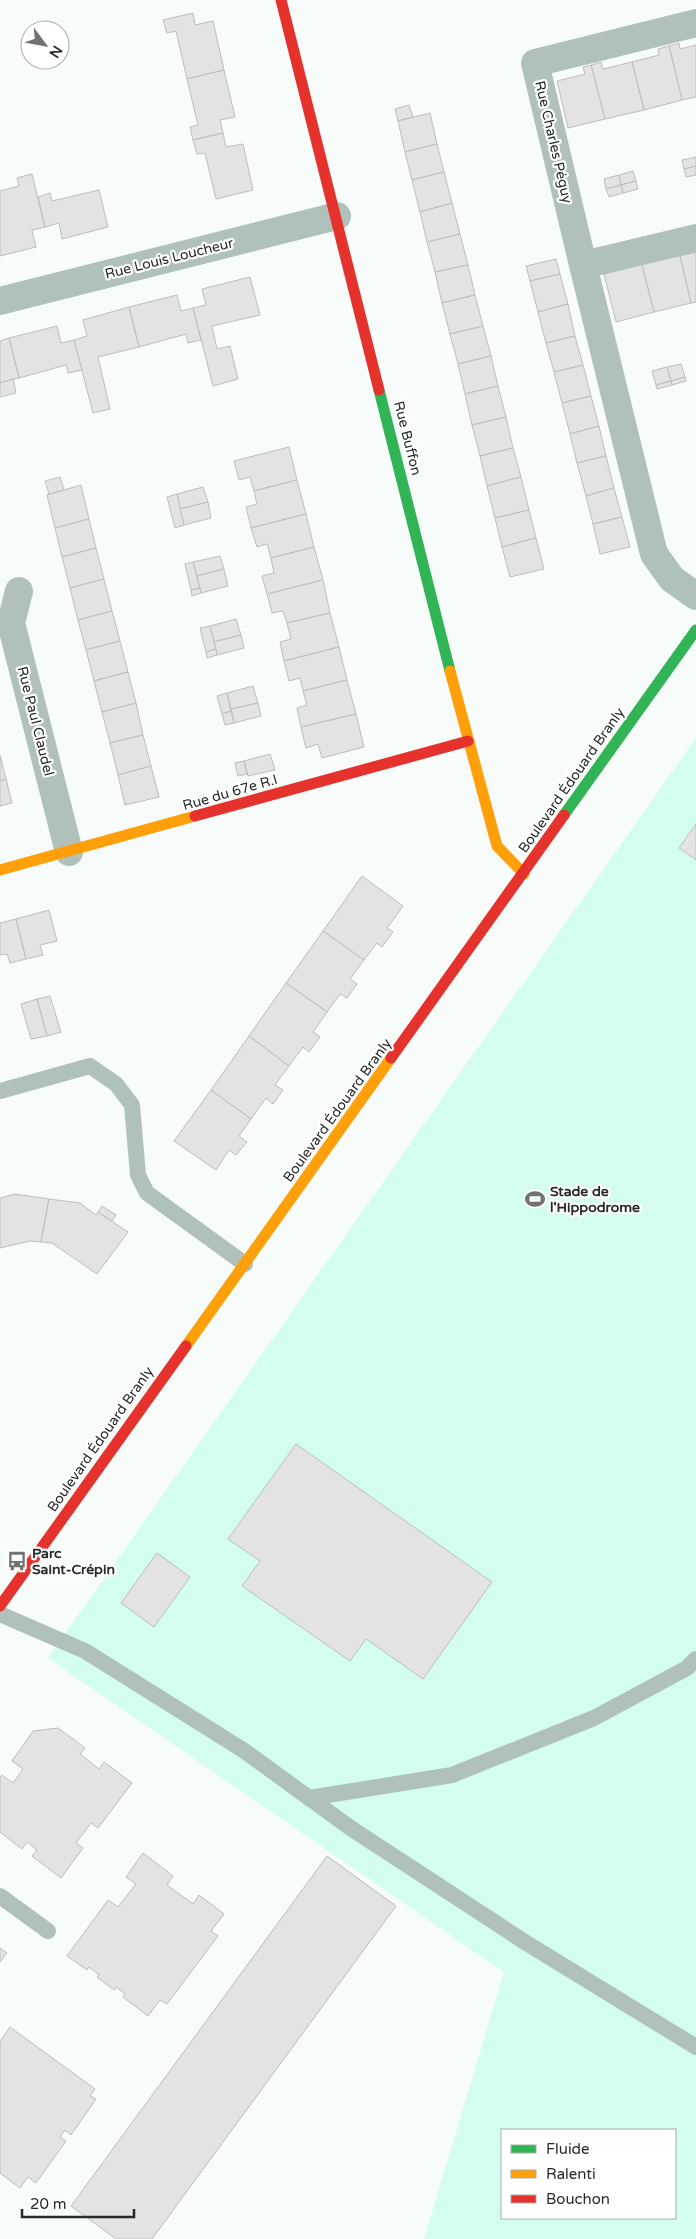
<svg xmlns="http://www.w3.org/2000/svg" width="696" height="2239" viewBox="0 0 696 2239" font-family="'Varela Round',sans-serif">
<style>
.green{fill:#d3fded;fill-rule:evenodd}
.building{fill:#e2e3e2;stroke:#bdbdbd}
.lines{fill:none;stroke-linecap:round;stroke-linejoin:round}
.lane{stroke:#b0c0ba;stroke-width:16}
.street{stroke:#b0c0ba;stroke-width:28}
.fast{stroke:#30b455;stroke-width:11}
.slow{stroke:#ff9f0a;stroke-width:11}
.jam{stroke:#e5322d;stroke-width:11}
.labels{text-anchor:middle;stroke-width:4.5;stroke-linejoin:round;paint-order:stroke}
.street-label{font-size:14px;fill:#272a29;stroke:#fff}
.poi-label{font-size:14px;font-weight:bold;fill:#272a29;stroke:#fff;text-anchor:start}
</style>
<rect width="100%" height="100%" fill="#f7fbf9"/>
<path class="green" d="M696,738v1501h-272l80,-267 -456,-314zM502,2130h173v88h-173z"/>
<g class="building">
<path d="M193,13l2,12 18,-4 11,49 -37,9 -11,-48 -9,2 -4,-13z"/>
<path d="M679,43l1,6 16,-4v52l-14,3 -13,-54z"/>
<path d="M669,46l13,54 -38,10 -12,-48 27,-7 -1,-6z"/>
<path d="M601,62l2,7 29,-7 12,48 -39,9 -14,-54z"/>
<path d="M591,65l14,54 -37,9 -11,-47 28,-7 -2,-7z"/>
<path d="M224,70l11,47 -15,3 3,13 -30,7 -3,-13 8,-2 -11,-46z"/>
<path d="M409,105l4,12 -15,4 -3,-12z"/>
<path d="M430,113l7,31 -32,8 -7,-31z"/>
<path d="M223,133l3,14 17,-3 10,46 -37,9 -11,-46 -8,1 -4,-14z"/>
<path d="M437,144l7,28 -32,8 -7,-28z"/>
<path d="M696,157v9l-12,3 -2,-9z"/>
<path d="M696,166v9l-10,2 -2,-8z"/>
<path d="M633,171l3,10 -15,4 -2,-10z"/>
<path d="M444,172l8,31 -32,9 -8,-32z"/>
<path d="M32,174l13,53 -13,3 4,17 -36,9v-65l19,-5 -2,-8z"/>
<path d="M619,175l2,10 -15,4 -2,-10z"/>
<path d="M636,181l2,8 -15,4 -2,-8z"/>
<path d="M621,185l2,8 -14,4 -3,-8z"/>
<path d="M99,190l9,37 -46,12 -3,-16 -14,4 -7,-30 12,-4 2,8z"/>
<path d="M452,203l8,31 -33,8 -7,-30z"/>
<path d="M460,234l8,31 -33,7 -8,-30z"/>
<path d="M696,252v50l-5,1 -11,-47z"/>
<path d="M680,256l11,47 -37,9 -14,-54z"/>
<path d="M640,258l14,54 -38,10 -12,-48 27,-7z"/>
<path d="M556,259l4,15 -30,7 -4,-15z"/>
<path d="M468,265l7,30 -33,8 -7,-31z"/>
<path d="M560,274l8,30 -30,8 -8,-31z"/>
<path d="M250,277l10,38 -48,11 5,23 13,-3 8,33 -25,7 -20,-78 13,-3 -4,-16z"/>
<path d="M177,295l4,16 12,-3 8,32 -13,3 -2,-9 -47,13 -10,-40z"/>
<path d="M475,295l8,31 -33,8 -8,-31z"/>
<path d="M568,304l7,32 -29,7 -8,-31z"/>
<path d="M129,307l10,40 -41,10 12,52 -17,4 -19,-73 13,-4 -4,-16z"/>
<path d="M57,326l4,17 13,-3 8,30 -14,3 -2,-8 -47,13 -10,-40z"/>
<path d="M483,326l8,30 -33,8 -8,-30z"/>
<path d="M575,336l8,29 -29,7 -8,-29z"/>
<path d="M9,338l10,40 -19,5v-42z"/>
<path d="M491,356l7,30 -33,8 -7,-30z"/>
<path d="M681,364l4,13 -14,4 -4,-14z"/>
<path d="M583,365l8,31 -29,7 -8,-31z"/>
<path d="M667,367l4,14 -15,4 -4,-14z"/>
<path d="M685,377l1,4 -14,4 -1,-4z"/>
<path d="M13,379l3,14 -16,4v-14z"/>
<path d="M671,381l1,4 -15,4 -1,-4z"/>
<path d="M498,386l8,31 -34,8 -7,-31z"/>
<path d="M591,396l8,30 -29,8 -8,-31z"/>
<path d="M506,417l7,31 -33,8 -8,-31z"/>
<path d="M599,426l7,30 -29,7 -7,-29z"/>
<path d="M289,447l8,33 -43,11 -4,-14 -11,3 -5,-19z"/>
<path d="M513,448l8,29 -34,9 -7,-30z"/>
<path d="M606,456l8,32 -28,8 -9,-33z"/>
<path d="M60,477l4,13 -15,4 -4,-13z"/>
<path d="M521,477l8,33 -34,8 -8,-32z"/>
<path d="M297,480l9,34 -55,14 -5,-21 11,-3 -3,-13z"/>
<path d="M81,485l8,34 -34,9 -8,-33z"/>
<path d="M203,487l5,15 -28,7 -3,-15z"/>
<path d="M614,488l8,29 -29,7 -7,-28z"/>
<path d="M177,494l7,31 -9,3 -8,-31z"/>
<path d="M208,502l3,16 -27,7 -4,-16z"/>
<path d="M529,510l7,28 -34,9 -7,-29z"/>
<path d="M306,514l8,33 -43,11 -4,-14 -10,3 -6,-19z"/>
<path d="M622,517l8,30 -30,7 -7,-30z"/>
<path d="M89,519l7,29 -34,9 -7,-29z"/>
<path d="M536,538l8,31 -34,8 -8,-30z"/>
<path d="M314,547l9,33 -56,14 -5,-18 12,-3 -3,-15z"/>
<path d="M96,548l8,31 -34,9 -8,-31z"/>
<path d="M220,556l4,13 -27,7 -4,-14z"/>
<path d="M193,562l7,26 -9,2 -6,-26z"/>
<path d="M224,569l4,17 -27,7 -4,-17z"/>
<path d="M104,579l8,32 -34,9 -8,-32z"/>
<path d="M323,580l7,33 -43,10 -4,-12 -11,2 -5,-19z"/>
<path d="M200,588l1,5 -9,3 -1,-6z"/>
<path d="M112,611l8,30 -34,9 -8,-30z"/>
<path d="M330,613l9,34 -55,14 -4,-19 11,-3 -4,-16z"/>
<path d="M236,619l5,16 -27,7 -4,-16z"/>
<path d="M210,626l6,23 -10,3 -6,-24z"/>
<path d="M241,635l3,13 -27,7 -3,-13z"/>
<path d="M120,641l8,31 -34,9 -8,-31z"/>
<path d="M339,647l8,33 -44,11 -3,-13 -11,3 -5,-20z"/>
<path d="M216,649l1,6 -10,3 -1,-6z"/>
<path d="M128,672l8,31 -34,9 -8,-31z"/>
<path d="M347,680l9,34 -55,13 -4,-19 10,-3 -4,-14z"/>
<path d="M253,686l5,17 -27,6 -4,-16z"/>
<path d="M227,693l4,18 -9,3 -5,-18z"/>
<path d="M136,703l7,32 -33,8 -8,-31z"/>
<path d="M258,703l3,13 -27,7 -3,-14z"/>
<path d="M231,711l3,12 -9,2 -3,-11z"/>
<path d="M356,714l8,33 -42,11 -4,-14 -12,4 -5,-21z"/>
<path d="M143,735l8,31 -33,9 -8,-32z"/>
<path d="M270,754l5,16 -27,6 -4,-15z"/>
<path d="M0,755l6,24 -6,2z"/>
<path d="M244,761l3,13 -9,2 -3,-13z"/>
<path d="M151,766l8,31 -34,8 -7,-30z"/>
<path d="M6,779l6,24 -12,3v-25z"/>
<path d="M696,824v36l-17,-12z"/>
<path d="M362,876l41,30 -16,22 6,4 -11,15 -5,-4 -13,17 -41,-29z"/>
<path d="M49,910l8,31 -17,4 3,10 -17,4 -10,-40z"/>
<path d="M16,919l10,40 -16,4 -3,-9 -7,1v-32z"/>
<path d="M323,931l41,29 -14,19 7,5 -10,14 -7,-4 -13,18 -41,-29z"/>
<path d="M286,983l41,29 -14,20 7,5 -11,15 -6,-5 -14,19 -40,-30z"/>
<path d="M50,996l11,36 -14,4 -10,-37z"/>
<path d="M37,999l10,37 -16,3 -10,-35z"/>
<path d="M249,1036l40,30 -14,19 8,5 -10,14 -7,-6 -15,21 -40,-29z"/>
<path d="M211,1090l40,29 -12,17 8,6 -11,13 -7,-5 -13,20 -42,-29z"/>
<path d="M15,1194l34,5 -8,43 -11,-1 -30,7v-50z"/>
<path d="M49,1199l31,4 16,12 2,-3 30,20 -31,42 -45,-31 -11,-1z"/>
<path d="M102,1206l14,9 -4,6 -14,-9z"/>
<path d="M296,1444l196,138 -69,97 -57,-40 -16,22 -108,-75 18,-25 -32,-22z"/>
<path d="M157,1553l33,24 -36,50 -33,-24z"/>
<path d="M58,1728l27,20 -5,6 19,15 5,-7 28,21 -34,45 -7,-5 -15,20 7,5 -22,30 -29,-22 5,-6 -10,-8 -5,7 -22,-17v-55l2,-2 11,8 10,-14 -11,-8 21,-30z"/>
<path d="M143,1853l30,23 -6,9 26,19 6,-9 25,19 -13,17 7,5 -51,68 -7,-4 -12,16 -25,-19 2,-3 -9,-7 -2,3 -17,-13 2,-2 -10,-8 -2,3 -20,-14 41,-56 10,7 18,-23 -10,-7z"/>
<path d="M327,1856l69,50 -244,333h-36l-45,-33z"/>
<path d="M0,1948l7,5 -7,9z"/>
<path d="M10,2027l85,62 -5,7 6,3 -25,36 -6,-5 -5,7 6,4 -30,42 -8,-6 -8,11 -20,-15v-132z"/>
</g>
<g class="lines">
<g class="lane">
<path d="M0,1091l90,-25 26,18 16,21 6,70 9,18 98,71"/>
<path d="M0,1614l85,37 158,99 109,79 176,115 168,103"/>
<path d="M309,1798l143,-23 142,-57 93,-50 9,-9"/>
<path d="M0,1896l48,35"/>
</g>
<g class="street">
<path d="M696,238l-113,27 71,289 18,25 24,17"/>
<path d="M583,265l-48,-202 161,-40"/>
<path d="M0,301l337,-85"/>
<path d="M19,591l-8,32 58,229"/>
</g>
<g class="fast">
<path d="M379,390l71,281"/>
<path d="M564,815l132,-185"/>
</g>
<g class="slow">
<path d="M450,671l47,175 27,28"/>
<path d="M0,870l195,-54"/>
<path d="M186,1346l205,-288"/>
</g>
<g class="jam">
<path d="M281,0l98,390"/>
<path d="M195,816l273,-75"/>
<path d="M391,1058l173,-243"/>
<path d="M0,1606l186,-260"/>
</g>
</g>
<defs>
<symbol id="stadium-bare" viewBox="-9 -9 18 18"><path d="M0-5a6.5 5 0 1 0 0 10a6.5 5 0 1 0 0-10ZM-3.5-1.8h7v3.6h-7Z" fill="#707372" stroke="#fff" stroke-width="2.5" paint-order="stroke"/></symbol>
<symbol id="bus-bare" viewBox="-9 -9 18 18"><path d="M-5-6H5V4H4V6H2V4H-2V6H-4V4H-5ZM-3.5-4V0h7V-4ZM-3.5 1.2v1.5H-2V1.2ZM2 1.2v1.5H3.5V1.2Z" fill="#707372" stroke="#fff" stroke-width="2.5" paint-order="stroke"/></symbol>
</defs>
<g fill-rule="evenodd">
<use href="#stadium-bare" x="521" y="1185" width="28" height="28"/>
<use href="#bus-bare" x="3" y="1547" width="28" height="28"/>
</g>
<g class="labels">
<g class="street-label">
<text transform="translate(554 142) rotate(77)" y="5">Rue Charles Péguy</text>
<text transform="translate(169 258) rotate(-14)" y="5">Rue Louis Loucheur</text>
<text transform="translate(408 438) rotate(76)" y="5">Rue Buffon</text>
<text transform="translate(36 721) rotate(76)" y="5">Rue Paul Claudel</text>
<text transform="translate(571 780) rotate(-55)" y="5">Boulevard Édouard Branly</text>
<text transform="translate(230 792) rotate(-16)" y="5">Rue du 67e R.I</text>
<text transform="translate(337 1110) rotate(-54)" y="5">Boulevard Édouard Branly</text>
<text transform="translate(100 1439) rotate(-55)" y="5">Boulevard Édouard Branly</text>
</g>
<g class="poi-label">
<text x="550" y="1196">Stade de<tspan x="550" dy="16">l'Hippodrome</tspan></text>
<text x="32" y="1558">Parc<tspan x="32" dy="16">Saint-Crépin</tspan></text>
</g>
</g>
<rect x="501" y="2129" width="175" height="90" fill="#ffffff" stroke="#a9aaa9"/>
<rect x="511" y="2145" width="25" height="8" fill="#30b455" stroke="#a9aaa9"/>
<text x="546" y="2154" font-size="15" fill="#272a29">Fluide</text>
<rect x="511" y="2170" width="25" height="8" fill="#ff9f0a" stroke="#a9aaa9"/>
<text x="546" y="2179" font-size="15" fill="#272a29">Ralenti</text>
<rect x="511" y="2195" width="25" height="8" fill="#e5322d" stroke="#a9aaa9"/>
<text x="546" y="2204" font-size="15" fill="#272a29">Bouchon</text>
<g transform="translate(45 45) rotate(122)"><circle r="24" fill="#ffffff" stroke="#a9aaa9"/>
<path d="M0-4L9 19L0 12L-9 19Z" fill="#707372"/>
<text y="-8" font-size="14" font-weight="bold" text-anchor="middle" fill="#272a29">N</text>
</g>
<path d="M22 2209v8h112v-8" fill="none" stroke="#272a29" stroke-width="2.5"/>
<text x="30" y="2209" font-size="15" fill="#272a29" stroke="#ffffff" stroke-width="4" paint-order="stroke">20 m</text>
</svg>
